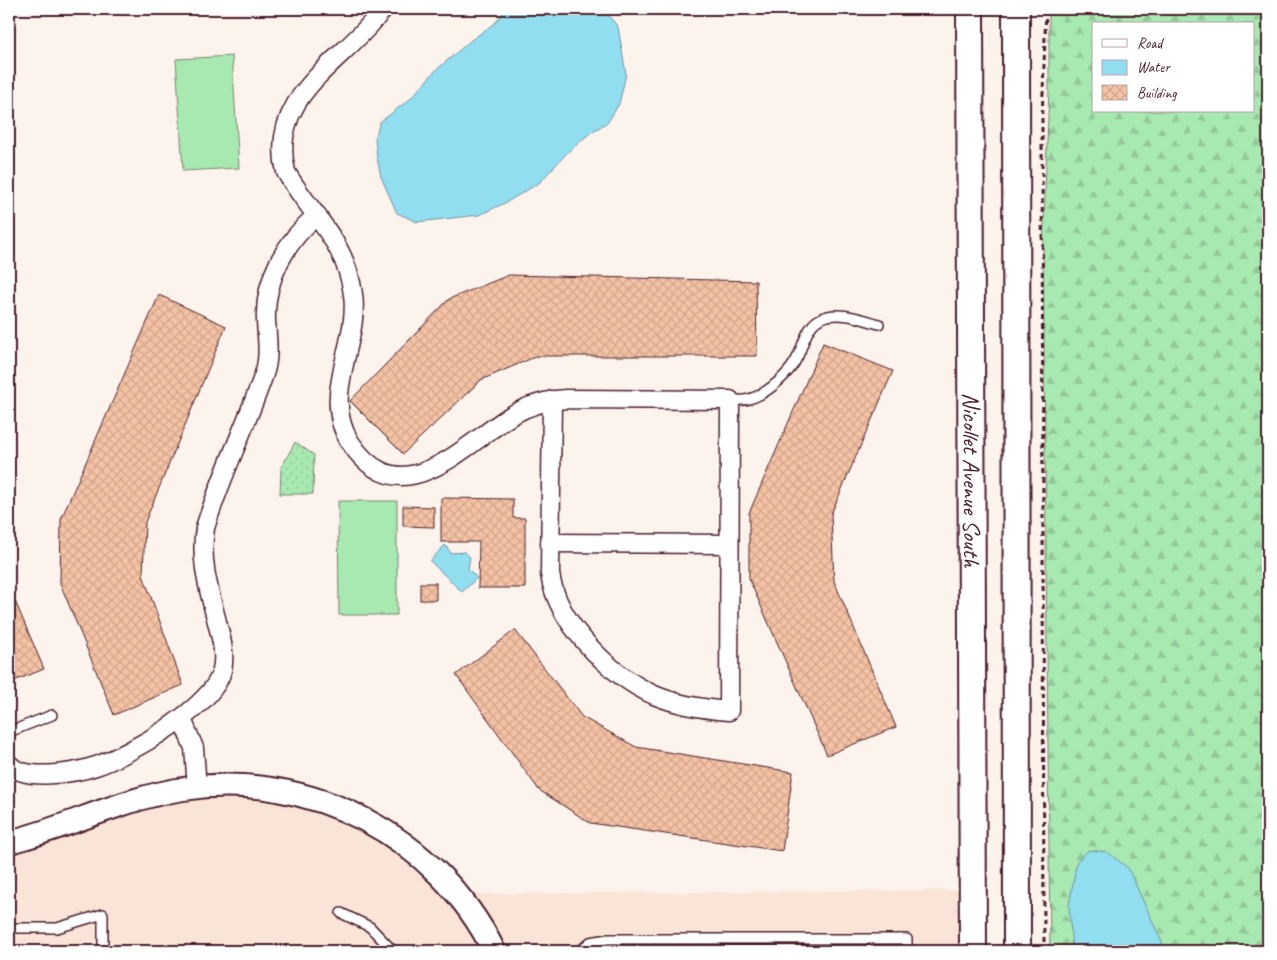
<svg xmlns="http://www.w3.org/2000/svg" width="1277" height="960" viewBox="0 0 1277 960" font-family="Caveat,sans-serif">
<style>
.built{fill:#fae4d7}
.green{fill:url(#green-dots);stroke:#79846e}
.forest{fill:url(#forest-firs);stroke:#79846e;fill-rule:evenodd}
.pitch{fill:#a8e8b1;stroke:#79846e}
.water{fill:#91def0;stroke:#7592a1}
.building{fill:url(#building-cross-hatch);stroke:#4a1f2b}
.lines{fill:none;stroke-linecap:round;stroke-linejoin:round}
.service-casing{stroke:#4a1f2b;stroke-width:12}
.minor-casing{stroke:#4a1f2b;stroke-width:21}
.tertiary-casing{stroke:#4a1f2b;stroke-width:26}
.secondary-casing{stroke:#4a1f2b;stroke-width:30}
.path{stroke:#4a1f2b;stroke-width:3;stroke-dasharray:5 4;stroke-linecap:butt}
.service{stroke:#fff;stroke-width:9}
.minor{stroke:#fff;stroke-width:18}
.tertiary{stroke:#fff;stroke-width:22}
.secondary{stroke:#fff;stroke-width:26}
.labels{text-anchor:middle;stroke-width:5;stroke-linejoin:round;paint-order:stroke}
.street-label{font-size:24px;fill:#4a1f2b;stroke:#fff}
</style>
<defs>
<pattern id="green-dots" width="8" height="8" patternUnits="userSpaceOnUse" patternTransform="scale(1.25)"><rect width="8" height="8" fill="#a8e8b1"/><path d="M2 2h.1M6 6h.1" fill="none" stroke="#92c798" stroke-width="1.8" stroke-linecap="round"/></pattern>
<pattern id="forest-firs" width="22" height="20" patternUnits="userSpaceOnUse" patternTransform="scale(1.25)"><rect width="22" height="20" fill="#a8e8b1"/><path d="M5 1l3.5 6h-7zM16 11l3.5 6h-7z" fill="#92c798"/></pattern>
<pattern id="building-cross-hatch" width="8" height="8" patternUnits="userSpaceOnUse" patternTransform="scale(1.25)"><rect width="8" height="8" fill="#f4c2a4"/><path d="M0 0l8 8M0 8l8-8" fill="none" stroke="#d3a68d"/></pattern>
</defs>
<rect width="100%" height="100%" fill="#fdf3ed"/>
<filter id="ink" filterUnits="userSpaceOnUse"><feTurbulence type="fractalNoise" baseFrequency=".02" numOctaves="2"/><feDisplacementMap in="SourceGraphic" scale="10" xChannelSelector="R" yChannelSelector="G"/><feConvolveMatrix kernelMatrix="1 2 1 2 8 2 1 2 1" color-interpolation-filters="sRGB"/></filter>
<g filter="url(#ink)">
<path class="built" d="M183,789l163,20 112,85 515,-4v61h-964v-109z"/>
<path class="green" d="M295,442l19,13 -1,39h-33l1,-26z"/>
<path class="forest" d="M1049,9h219v942h-218l-7,-704 6,-158zM1093,24h160v87h-160z"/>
<g class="pitch">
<path d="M232,56l7,112 -56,3 -7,-112z"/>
<path d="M338,501h59v114h-58z"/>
</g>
<g class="water">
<path d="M506,9l98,1 14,17 8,47 -7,30 -11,18 -18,11 -24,21 -27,29 -32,19 -28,13 -62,7 -20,-9 -16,-36 -4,-19 -2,-19 5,-17 30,-23 25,-28 35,-30 26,-19z"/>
<path d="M445,545l6,8 14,-1 5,5 -2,12 9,9 -15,14 -32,-31z"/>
<path d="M1089,850l18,2 21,16 38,83h-94l-3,-46 8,-44z"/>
</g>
<g class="building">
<path d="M509,275l247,6 1,75h-220l-56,24 -78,74 -53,-53 99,-102z"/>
<path d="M159,295l67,31 -81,196 -2,53 40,110 -69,30 -54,-132 1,-64z"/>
<path d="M823,343l70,28 -62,143 3,67 62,146 -69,28 -78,-176v-66z"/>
<path d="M441,498l72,1v19h12v70h-47l1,-46h-38z"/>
<path d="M403,506l31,1v20l-31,-1z"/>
<rect x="420" y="583" width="16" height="17"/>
<path d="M15,601l29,68 -35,14v-79z"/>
<path d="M515,630l67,87 54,30 157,25 -11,79 -192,-28 -51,-33 -83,-115z"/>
</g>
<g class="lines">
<defs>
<g id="service">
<path d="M730,400c6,0 13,1 19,-1 18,-5 41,-25 49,-43 5,-11 9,-29 20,-36 17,-11 44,-1 61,4"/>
<path d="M9,732l43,-17"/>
<path d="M341,913l29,14 23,24"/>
<path d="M9,928h48l46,-14v37"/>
<path d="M580,951l10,-9 18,-3h299v12"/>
</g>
<g id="minor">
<path d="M383,9c-38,53 -116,85 -97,163 25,43 60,69 67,122 7,49 -33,102 -3,148 50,76 111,5 162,-27 17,-10 35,-15 54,-16l164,1 -1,311c-26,-2 -51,-6 -75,-16 -44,-20 -97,-72 -104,-121l2,-174"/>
<path d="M550,543l179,1"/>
<path d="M182,719l12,29 3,40"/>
<path d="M9,764c15,18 66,9 87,2 33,-11 119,-60 126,-96 4,-18 -2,-36 -6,-52 -8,-31 -16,-59 -11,-90 16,-52 41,-102 59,-154 6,-17 3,-35 2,-53 -2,-42 20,-80 51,-106"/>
</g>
<path id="tertiary" d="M9,842c58,-14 114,-44 174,-53 126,-20 255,48 311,162"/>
<g id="secondary">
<path id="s1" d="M970,9l3,942"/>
<path d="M1016,9l1,942"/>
</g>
</defs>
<use href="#service" class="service-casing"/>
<use href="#minor" class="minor-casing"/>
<use href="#tertiary" class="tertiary-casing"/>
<use href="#secondary" class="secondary-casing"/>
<path class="path" d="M1044,951l-2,-831 4,-111"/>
<use href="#service" class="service"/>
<use href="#minor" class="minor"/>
<use href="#tertiary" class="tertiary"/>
<use href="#secondary" class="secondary"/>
</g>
</g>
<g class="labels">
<g class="street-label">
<text dy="8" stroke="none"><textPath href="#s1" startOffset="471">Nicollet Avenue South</textPath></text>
</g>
</g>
<rect width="1277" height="960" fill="none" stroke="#fff" stroke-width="30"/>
<rect x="15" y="15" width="1247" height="930" fill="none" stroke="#4a1f2b" stroke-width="2" filter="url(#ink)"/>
<rect x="1092" y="22" width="162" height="90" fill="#ffffff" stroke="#b7a5aa"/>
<rect x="1102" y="39" width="25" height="8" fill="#ffffff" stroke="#b7a5aa"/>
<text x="1137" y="48" font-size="15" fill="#4a1f2b">Road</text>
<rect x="1102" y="60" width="25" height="15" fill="#91def0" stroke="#b7a5aa"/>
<text x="1137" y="72" font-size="15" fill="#4a1f2b">Water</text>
<rect x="1102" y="85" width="25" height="15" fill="url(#building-cross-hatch)" stroke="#b7a5aa"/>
<text x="1137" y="98" font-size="15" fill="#4a1f2b">Building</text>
</svg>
